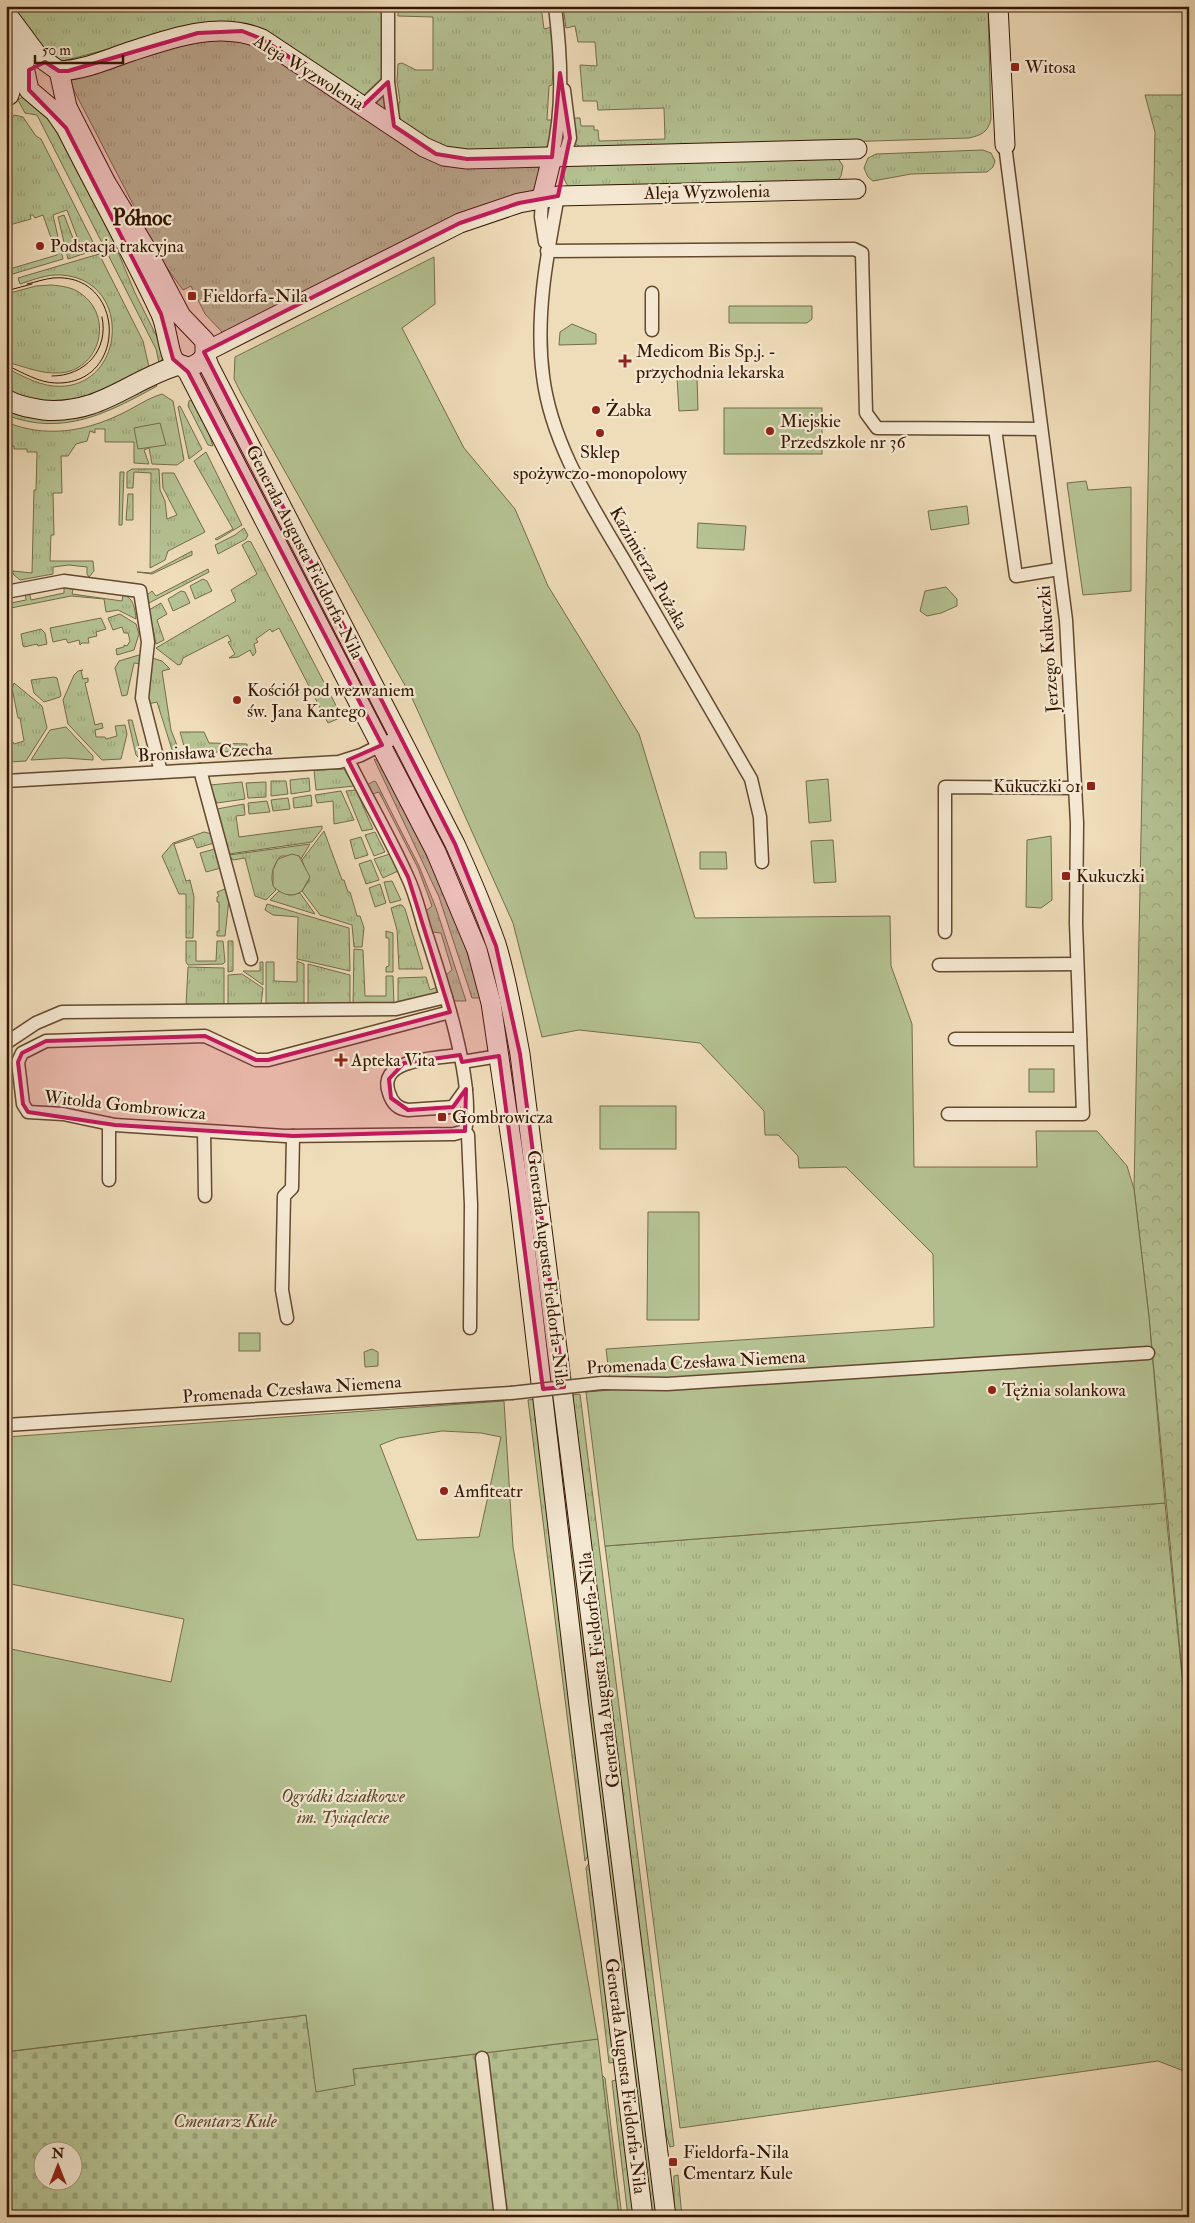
<svg xmlns="http://www.w3.org/2000/svg" width="1195" height="2223" viewBox="0 0 1195 2223" font-family="'IM FELL Double Pica',serif">
<style>
.grass{fill:url(#grass-tufts);stroke:#756c4a}
.forest{fill:url(#forest-crowns);stroke:#756c4a}
.cemetery{fill:url(#cemetery-stones);stroke:#756c4a;fill-rule:evenodd}
.green{fill:#b5c292;stroke:#756c4a;fill-rule:evenodd}
.lines{fill:none;stroke-linecap:round;stroke-linejoin:round}
.street-casing{stroke:#644830;stroke-width:15}
.secondary-casing{stroke:#351603;stroke-width:21}
.street{stroke:#f5e8d2;stroke-width:12}
.secondary{stroke:#f5e8d2;stroke-width:19}
.tram{stroke:#351603;stroke-width:1}
.street-bridge-casing{stroke:#644830;stroke-width:15;stroke-linecap:butt}
.street-bridge{stroke:#f5e8d2;stroke-width:12}
.marked{fill:#c2185b;fill-opacity:0.2;stroke:#c2185b;stroke-width:4;stroke-linejoin:round}
.poi-dot{fill:#8f2418;stroke:#f5e8d2;stroke-width:2}
.labels{text-anchor:middle;stroke-width:4.5;stroke-linejoin:round;paint-order:stroke}
.poi-label{font-size:18px;fill:#351603;stroke:#f5e8d2;text-anchor:start}
.street-label{font-size:18px;fill:#351603;stroke:#f5e8d2}
.park-label{font-size:18px;font-style:italic;fill:#5b4a2e;stroke:#f5e8d2}
.district-label{font-size:22px;font-weight:bold;fill:#351603;stroke:#f5e8d2}
</style>
<defs>
<pattern id="grass-tufts" width="24" height="20" patternUnits="userSpaceOnUse" patternTransform="scale(1.25)"><rect width="24" height="20" fill="#b5c292"/><path d="M3 7l-1-3M5 7V3M7 7l1-3M15 17l-1-3M17 17v-4M19 17l1-3" fill="none" stroke="#9ca67c"/></pattern>
<pattern id="forest-crowns" width="20" height="18" patternUnits="userSpaceOnUse" patternTransform="scale(1.25)"><rect width="20" height="18" fill="#b5c292"/><path d="M2 6a3 3 0 1 1 6 0M12 15a3 3 0 1 1 6 0" fill="none" stroke="#9ca67c"/></pattern>
<pattern id="cemetery-stones" width="16" height="16" patternUnits="userSpaceOnUse" patternTransform="scale(1.25)"><rect width="16" height="16" fill="#b5c292"/><path d="M2 7V4a2 2 0 0 1 4 0v3zM10 15v-3a2 2 0 0 1 4 0v3z" fill="#9ca67c"/></pattern>
</defs>
<rect width="100%" height="100%" fill="#efdcb9"/>
<filter id="stains"><feTurbulence type="fractalNoise" baseFrequency=".004" numOctaves="4"/><feColorMatrix values="0 0 0 0 .2 0 0 0 0 .09 0 0 0 0 .02 0 0 0 .5 -.17"/></filter>
<radialGradient id="worn" r=".72"><stop offset=".6" stop-color="#630" stop-opacity="0"/><stop offset="1" stop-color="#630" stop-opacity=".3"/></radialGradient>
<g class="grass">
<path d="M9,6h369l5,11 5,94 -3,1 -125,-82c-19,-7 -35,-8 -56,-6l-141,37 -12,-4z"/>
<path d="M398,6h143l3,23 8,-2 2,27 -2,31 -3,1 -2,34h17l2,27 -103,5 -21,-3 -39,-25 -4,-6 -2,-9 3,-8 -3,-20 1,-17 4,-1 14,7h17v-53l-35,-1z"/>
<path d="M563,6h425l3,113c-3,13 -9,16 -22,19l-386,12 -8,-7 -3,-25h8l1,8h13v4h4l1,11 66,-2 -1,-31 -66,2 -1,-9h-14l-3,-36 17,1 -2,-24h-17l-3,-16 -9,2z"/>
<path d="M234,37l31,12 174,115 96,1 5,5 -2,22 -314,142 -19,-20 -14,-28 -8,4 -19,-26 -97,-187 136,-38z"/>
<path d="M24,96l18,11 21,35 50,98 22,53 28,56 2,7 -6,7 -3,-14 -119,-234 -12,-2 -7,-13z"/>
<path d="M14,115l9,2 13,19 5,3 54,107 -16,-4 -12,-32 -14,5 10,44 -57,17v-6l51,-15 -14,-40 -8,3 -2,-3h-3l1,4 -25,7v-98z"/>
<path d="M983,150l8,3 4,8 -2,6 -6,5 -76,2 -38,7 -5,-4 -4,-9 4,-10 8,-4z"/>
<path d="M837,157l6,9 -2,10 -3,4 -268,8c-7,-7 -8,-14 -2,-23z"/>
<path d="M64,215l12,31 16,5 -24,8 -10,-42z"/>
<path d="M99,254l44,87 6,26c-35,18 -72,41 -114,34 -9,-1 -19,-7 -29,-10v-23c15,7 30,16 47,18 73,7 82,-107 8,-111 -14,-1 -28,5 -41,9l-2,-6z"/>
<path d="M51,285c10,1 21,2 29,8 35,23 20,79 -22,80 -17,1 -35,-7 -52,-11v-68l30,-8z"/>
<path d="M154,382l3,4c-49,27 -94,51 -151,29v-5l30,8z"/>
<path d="M162,394l11,7 11,59 -7,5 -25,-1 -3,-16 -5,2 5,14 -15,-1v-21h-29v-13h-10v4l-5,-2 -3,10 -11,3 -8,12h-7l1,37h-9l1,42h-3l-1,26h43l1,10 -5,6 -2,-3v-7l-18,-2 -16,2v7l-33,6 -7,-6v-3l19,2 2,-83h2l1,-38h-10v-3h-13v-3h-8v-24c39,16 78,10 115,-8 13,-6 27,-16 41,-20z"/>
<path d="M194,399l11,23 8,24 -5,-1 -20,-39 1,-5z"/>
<path d="M180,406l22,43 -13,10 -11,-52z"/>
<path d="M206,452l36,73 -25,15 -2,-1 18,-10 -39,-68z"/>
<path d="M132,469h27l1,21 5,11 2,18 10,-4 -14,-27 -1,-15h12l31,59 -37,19 -3,9 -15,8 1,-95 -17,-1 -1,16h-6v-16z"/>
<path d="M120,472h4l-2,53h-3z"/>
<path d="M128,494h5v26h-7z"/>
<path d="M244,528l4,7 -2,4 -28,15 -3,-9 20,-10z"/>
<path d="M248,541l3,1 91,175 -14,6 -49,-95 -7,4 -2,-3 -14,10 2,3 -4,2 2,8 -3,4 -3,-6 -12,7 -9,1 6,-4 -7,-12 3,-1 -3,-6 -45,23 -2,6 -3,1 -22,-17 80,-47 -5,-11 26,-16 -15,-29z"/>
<path d="M192,551v4l-40,19 -15,-2 14,1z"/>
<path d="M208,569l1,3 -62,32v-9l5,-4 4,5z"/>
<path d="M203,579l4,2 5,10 -17,8 -5,-13z"/>
<path d="M64,585h10l-2,9 50,7 1,-6c11,2 12,15 13,24l-18,-9 -12,2 -2,-13 -33,-3 -65,13v-5l20,-4 -1,-8 4,-1 2,9 33,-7z"/>
<path d="M181,591l4,1 5,11 -17,8 -5,-12z"/>
<path d="M161,603l6,11 -10,6 7,20 -8,4 -7,-34z"/>
<path d="M120,614l16,10 3,10 -5,16 -17,5 -1,-6 8,-2v-2l3,1 3,-5 -2,-8h-4l-2,-6 -9,3 -5,-12z"/>
<path d="M101,618l5,11 -10,3 1,4 -9,2 1,5h-7l-2,2 -1,-5 -11,3 -2,-4 -13,3 -3,-14z"/>
<path d="M41,629l4,4 2,11 -9,2 -1,-2 -13,3 -1,-1 -2,-12z"/>
<path d="M139,655l2,1 1,8 -8,-1 -7,32 -5,1 -7,-28 4,-7z"/>
<path d="M152,658l10,3 8,8 -8,2 9,59 9,23h-7l-16,-51 -9,2 -2,-12z"/>
<path d="M83,670l-2,1 2,8 5,-1v4l-3,1 10,42 7,-2 1,5 -8,2 1,7h9l1,2 11,-3 -2,-10 10,-1 2,9 -6,25 -19,1 -34,-36 -5,-24 11,-25 4,-4z"/>
<path d="M54,677l3,1 4,17 -1,2 -16,5 -10,-9 -3,-13z"/>
<path d="M14,683l28,23 5,22 -21,33 -17,1 -3,-3v-16l7,-1 1,2 10,-3 -4,-23h-2l-6,-30z"/>
<path d="M128,720h4l10,39 -3,-1 -3,-3z"/>
<path d="M180,732h24l5,11 38,1v7l-61,2z"/>
<path d="M374,759l11,5 70,149 26,85h-9l-33,-101z"/>
<path d="M344,769l10,17 -38,4 -2,-20z"/>
<path d="M309,778l1,13 -19,3 -1,-14z"/>
<path d="M271,781h15l2,13 -17,2z"/>
<path d="M374,781l2,1 43,84 17,42 30,93h-13l-7,-26 6,-5 -11,-37 -9,-1 -6,-21 6,-5 -14,-38 -39,-76 -7,2 -5,-9z"/>
<path d="M242,782l3,17 -28,4 -8,-16 1,-2z"/>
<path d="M266,782v15l-18,1 -2,-15z"/>
<path d="M356,790l17,39 -11,2 -16,-40z"/>
<path d="M341,791l13,29 -20,4 -1,-23 -16,2 -2,-8z"/>
<path d="M311,795l1,11 -18,2 -1,-10z"/>
<path d="M288,798l2,11 -17,2 -2,-11z"/>
<path d="M267,801l3,11 -21,2 -1,-11z"/>
<path d="M244,804l1,11 -9,1 3,21 83,-11v3l-10,13 -83,12 -12,-45z"/>
<path d="M324,831l18,49h2l4,12h2l7,24h3l4,12 -2,19h-8l-2,-22 -32,-10 -18,-24 7,-11 -7,-20z"/>
<path d="M204,832l8,2 2,9 -17,5 -4,-10 -19,6 12,37 4,-1 4,17 -1,41h-7v-44h-7l-17,-38 11,-13z"/>
<path d="M375,832l10,20 -11,4 -9,-21z"/>
<path d="M361,837l7,18 -13,4 -5,-19z"/>
<path d="M310,844l-9,15 -2,-3h-18c-8,8 -13,24 -5,34l-10,10 -11,-4 -10,-38 -12,2 -4,-5z"/>
<path d="M215,849l6,19 -15,4 -6,-19z"/>
<path d="M390,854l8,17 -15,7 -9,-19z"/>
<path d="M371,860l8,20 -13,4 -7,-20z"/>
<path d="M392,881l9,19 -11,3 -6,-21z"/>
<path d="M380,884l6,19 -11,4 -6,-19z"/>
<path d="M225,889l4,10 -4,37h-8v-5h2v-29h-2v-5l2,-1 -2,-4z"/>
<path d="M279,891l11,4 10,-2 15,21 -45,-14z"/>
<path d="M267,904l82,24 1,43 -53,-12 1,-42 -25,-2 -8,-5z"/>
<path d="M399,905h3l3,4 18,60h-24l-2,-39 -6,-22z"/>
<path d="M386,931l7,2v39h-7v-5l3,-1v-28h-3z"/>
<path d="M186,941h10v20h20l1,-20h6l2,21 -2,2 -35,1 -2,-3z"/>
<path d="M228,941h5v30l-5,1z"/>
<path d="M354,949l9,1 2,46h21v-20h7l1,29h-41z"/>
<path d="M297,961l7,3v41h-38v-43h8v19l23,1z"/>
<path d="M260,962h3v23l-20,-14h17z"/>
<path d="M308,964l42,11v29l-42,1z"/>
<path d="M188,967l36,1v37l-38,1z"/>
<path d="M242,974l21,14 -2,17 -33,1v-31z"/>
<path d="M426,977l4,13 7,-3 3,6 -42,10v-25z"/>
<path d="M580,1394l94,752 -4,1 -9,-30 -90,-722z"/>
<path d="M559,1396l102,821h-11l-40,-339 -60,-481z"/>
<path d="M537,1399l54,451 -6,11 -57,-461z"/>
<path d="M1165,1503l24,244v326l-31,-12 -478,67 -75,-582z"/>
<path d="M593,1856l25,206 -9,1 -23,-195z"/>
<path d="M602,2075l3,3 17,139h-3z"/>
<path d="M620,2079l16,138h-8l-16,-136z"/>
<path d="M678,2175l4,42h-8v-41z"/>
</g>
<path class="forest" d="M1189,69v1678l-40,-430 -15,-129 21,-1056 -10,-37h37z"/>
<path class="cemetery" d="M306,2015l11,77 36,-23 245,-30 21,178h-613v-165zM42,2150h30v30h-30z"/>
<g class="green">
<path d="M434,257l1,47 -33,24 62,120 51,61 33,77 91,148 56,184 195,-2 1,50 21,58 2,143h123l-1,-36h61l30,35 7,23 15,128 16,186 -560,43 -19,-154 25,-2 -5,-41 328,-22 -1,-73 -87,-87 -47,1 -1,-12 -20,-21h-13l-1,-24 -64,-68 -121,-13 -37,7 -29,-114 -101,-225 -171,-305 -7,-14 1,-22z"/>
<path d="M729,306h83v13l-5,4h-78z"/>
<path d="M572,324l24,10v10l-37,1 1,-13z"/>
<path d="M697,377l1,33 -19,1 -2,-33z"/>
<rect x="724" y="408" width="98" height="46"/>
<path d="M160,423l6,22 -28,4 -4,-21z"/>
<path d="M1086,481l2,9 43,-3v104l-48,4 -16,-112z"/>
<path d="M967,506l2,18 -38,6 -3,-19z"/>
<path d="M698,523l48,3 -2,24 -47,-2z"/>
<path d="M946,587l11,12v7l-16,7 -14,3 -7,-5 5,-20z"/>
<path d="M66,727l27,29v4l-28,-2 -34,2 19,-30z"/>
<path d="M828,779l3,42 -22,2 -3,-42z"/>
<path d="M1051,836l1,64 -11,8 -15,-1 1,-67z"/>
<path d="M833,840l3,42 -22,1 -3,-42z"/>
<path d="M700,852h26l1,17h-27z"/>
<path d="M292,854l7,2 11,21 -8,14c-10,7 -20,4 -29,-5v-16l5,-11z"/>
<rect x="1029" y="1069" width="25" height="23"/>
<rect x="600" y="1106" width="76" height="43"/>
<path d="M648,1212h51v108h-52z"/>
<rect x="239" y="1333" width="21" height="18"/>
<path d="M372,1349l6,3v14l-13,1 -1,-15z"/>
<path d="M504,1401l9,146 85,492 -245,30 2,16 -39,7 -10,-77 -294,36 -6,-82v-321l165,34 13,-63 -178,-36v-146zM442,1431l39,2 20,4 -22,100 -62,3 -37,-95 18,-7z"/>
</g>
<g class="lines">
<defs>
<g id="street">
<path d="M385,6l3,6v70l6,44"/>
<path d="M564,90l6,48 -6,19"/>
<path d="M363,106l25,-24"/>
<path d="M552,157c12,-49 9,-101 3,-151"/>
<path d="M558,196c-11,59 -23,120 -15,180 9,74 56,140 92,203 39,66 77,133 116,200l9,38 2,45"/>
<path d="M542,198l-1,19 4,25"/>
<path d="M547,251l307,-2 8,4 4,160 11,15 164,1"/>
<path d="M652,330v-37"/>
<path d="M995,429l21,147 43,-7"/>
<path d="M6,592l58,-11 76,10 8,51 -6,56 19,74"/>
<path d="M348,760c19,39 42,77 59,116 8,16 12,34 17,51 16,49 52,155 41,204"/>
<path d="M200,770l51,189"/>
<path d="M6,781l333,-19 22,-7 40,-20"/>
<path d="M945,932v-145l130,1"/>
<path d="M939,965l138,-1"/>
<path d="M450,1012l-182,48h-12l-51,-24 -159,5 -24,12 -4,9 5,42 5,8 35,2 52,11 170,11 169,-2 11,-3"/>
<path d="M955,1039h125"/>
<path d="M6,1043l30,-20 26,-11 334,-3 50,-12"/>
<path d="M460,1055c-21,3 -84,3 -71,38 3,10 9,16 19,17l45,-3 13,-18"/>
<path d="M462,1062l37,-6"/>
<path d="M948,1114h135l-7,-191 1,-100 -11,-203 -61,-475"/>
<path d="M109,1124v56"/>
<path d="M204,1131l1,65"/>
<path d="M465,1131l3,4 3,70 -1,123"/>
<path d="M287,1318l-5,-28 2,-94 8,-8 1,-52"/>
<path d="M602,1383l65,1 481,-31"/>
<path d="M6,1425l505,-32"/>
<path d="M482,2058l19,159"/>
</g>
<g id="secondary">
<path d="M998,6l7,139"/>
<path d="M6,13l32,43 21,15 8,36 39,76 37,61 38,72 24,25v14c-6,11 -21,17 -31,5 -6,-8 -7,-35 -14,-48 -29,-62 -63,-122 -94,-184l-11,-16 -26,-22 -5,-23 -18,-25"/>
<path d="M6,60l8,18 -5,17"/>
<path d="M59,71c26,-1 49,-12 73,-20 42,-14 88,-30 130,-12l162,108 20,9 23,3 390,-10"/>
<path d="M542,198l10,-41"/>
<path d="M207,351l253,-128 59,-20 39,-7 298,-7"/>
<path d="M205,355l4,11 246,478c15,33 29,66 41,100 11,36 17,73 24,110l146,1163"/>
<path d="M182,365l6,7 248,480 41,98 14,53 27,184 61,519 64,511"/>
<path d="M6,399c11,7 25,9 37,11 57,5 86,-30 136,-45"/>
</g>
</defs>
<use href="#street" class="street-casing"/>
<use href="#secondary" class="secondary-casing"/>
<use href="#street" class="street"/>
<use href="#secondary" class="secondary"/>
<g class="tram">
<path d="M6,291l26,-7"/>
<path d="M6,365c16,7 33,18 50,18 73,2 70,-111 -3,-105 -9,1 -17,4 -26,6"/>
<path d="M52,376c33,0 57,-26 50,-59"/>
</g>
<defs>
<path id="street-bridge" d="M511,1393l91,-10"/>
</defs>
<use href="#street-bridge" class="street-bridge-casing"/>
<use href="#street-bridge" class="street-bridge"/>
</g>
<path class="marked" d="M242,31l20,8 101,67 25,-24 6,44 42,28 31,5 85,-2 8,-84 10,65 -12,58 -39,7 -59,20 -256,129 251,492 41,102 24,108 44,333 -21,2 -44,-333 -37,6 -2,-7 -56,8 -15,16 2,19 17,12 45,-3 13,-18 -1,42 -172,5 -178,-11 -87,-13 -5,-8 -5,-42 4,-9 24,-12 159,-5 51,24h12l182,-48 -42,-135 -60,-117 34,-15 -194,-373 -15,-13 -12,-45 -95,-186 -37,-38v-20l16,-8 14,9h9l130,-38z"/>
<g class="poi-dot">
<rect x="1010" y="62" width="10" height="10" rx="2.5"/>
<circle cx="40" cy="246" r="5"/>
<rect x="187" y="291" width="10" height="10" rx="2.5"/>
<path d="M622.5 353.5h5v5h5v5h-5v5h-5v-5h-5v-5h5z"/>
<circle cx="596" cy="410" r="5"/>
<circle cx="770" cy="431" r="5"/>
<circle cx="600" cy="433" r="5"/>
<circle cx="237" cy="700" r="5"/>
<rect x="1086" y="781" width="10" height="10" rx="2.5"/>
<rect x="1061" y="871" width="10" height="10" rx="2.5"/>
<path d="M338.5 1052.5h5v5h5v5h-5v5h-5v-5h-5v-5h5z"/>
<rect x="437" y="1112" width="10" height="10" rx="2.5"/>
<circle cx="992" cy="1390" r="5"/>
<circle cx="444" cy="1491" r="5"/>
<rect x="668" y="2157" width="10" height="10" rx="2.5"/>
</g>
<g class="labels">
<g class="poi-label">
<text x="1025" y="73">Witosa</text>
<text x="50" y="252">Podstacja trakcyjna</text>
<text x="202" y="302">Fieldorfa-Nila</text>
<text x="636" y="357">Medicom Bis Sp.j. -<tspan x="636" dy="21">przychodnia lekarska</tspan></text>
<text x="606" y="416">Żabka</text>
<text x="780" y="427">Miejskie<tspan x="780" dy="21">Przedszkole nr 36</tspan></text>
<text x="600" y="458" text-anchor="middle">Sklep<tspan x="600" dy="21">spożywczo-monopolowy</tspan></text>
<text x="247" y="696">Kościół pod wezwaniem<tspan x="247" dy="21">św. Jana Kantego</tspan></text>
<text x="1081" y="792" text-anchor="end">Kukuczki 01</text>
<text x="1076" y="882">Kukuczki</text>
<text x="351" y="1066">Apteka Vita</text>
<text x="452" y="1123">Gombrowicza</text>
<text x="1002" y="1396">Tężnia solankowa</text>
<text x="454" y="1497">Amfiteatr</text>
<text x="683" y="2158">Fieldorfa-Nila<tspan x="683" dy="21">Cmentarz Kule</tspan></text>
</g>
<g class="street-label">
<text transform="translate(309 72) rotate(32)" y="6">Aleja Wyzwolenia</text>
<text transform="translate(707 192) rotate(-1)" y="6">Aleja Wyzwolenia</text>
<text transform="translate(305 552) rotate(63)" y="6">Generała Augusta Fieldorfa-Nila</text>
<text transform="translate(649 568) rotate(60)" y="6">Kazimierza Pużaka</text>
<text transform="translate(1048 649) rotate(-94)" y="6">Jerzego Kukuczki</text>
<text transform="translate(205 752) rotate(-3)" y="6">Bronisława Czecha</text>
<text transform="translate(125 1105) rotate(6)" y="6">Witolda Gombrowicza</text>
<text transform="translate(548 1268) rotate(83)" y="6">Generała Augusta Fieldorfa-Nila</text>
<text transform="translate(696 1362) rotate(-3)" y="6">Promenada Czesława Niemena</text>
<text transform="translate(292 1389) rotate(-4)" y="6">Promenada Czesława Niemena</text>
<text transform="translate(599 1670) rotate(-97)" y="6">Generała Augusta Fieldorfa-Nila</text>
<text transform="translate(626 2076) rotate(83)" y="6">Generała Augusta Fieldorfa-Nila</text>
</g>
<g class="park-label">
<text x="343" y="1802">Ogródki działkowe<tspan x="343" dy="21">im. Tysiąclecie</tspan></text>
<text x="225" y="2127">Cmentarz Kule</text>
</g>
<g class="district-label">
<text x="142" y="225">Północ</text>
</g>
</g>
<rect width="1195" height="2223" fill="none" stroke="#efdcb9" stroke-width="25"/>
<rect x="8" y="8" width="1180" height="2208" fill="none" stroke="#351603" stroke-width="2.5"/>
<rect x="12" y="12" width="1170" height="2198" fill="none" stroke="#351603"/>
<g transform="translate(58 2166)"><circle r="24" fill="#f5e8d2" stroke="#a8947f"/>
<path d="M0-4L9 19L0 12L-9 19Z" fill="#8f2418"/>
<text y="-8" font-size="14" font-weight="bold" text-anchor="middle" fill="#351603">N</text>
</g>
<path d="M35 55v8h88v-8" fill="none" stroke="#351603" stroke-width="2.5"/>
<text x="42" y="55" font-size="15" fill="#351603" stroke="#f5e8d2" stroke-width="4" paint-order="stroke">50 m</text>
<rect width="100%" height="100%" filter="url(#stains)"/>
<rect width="100%" height="100%" fill="url(#worn)"/>
</svg>
